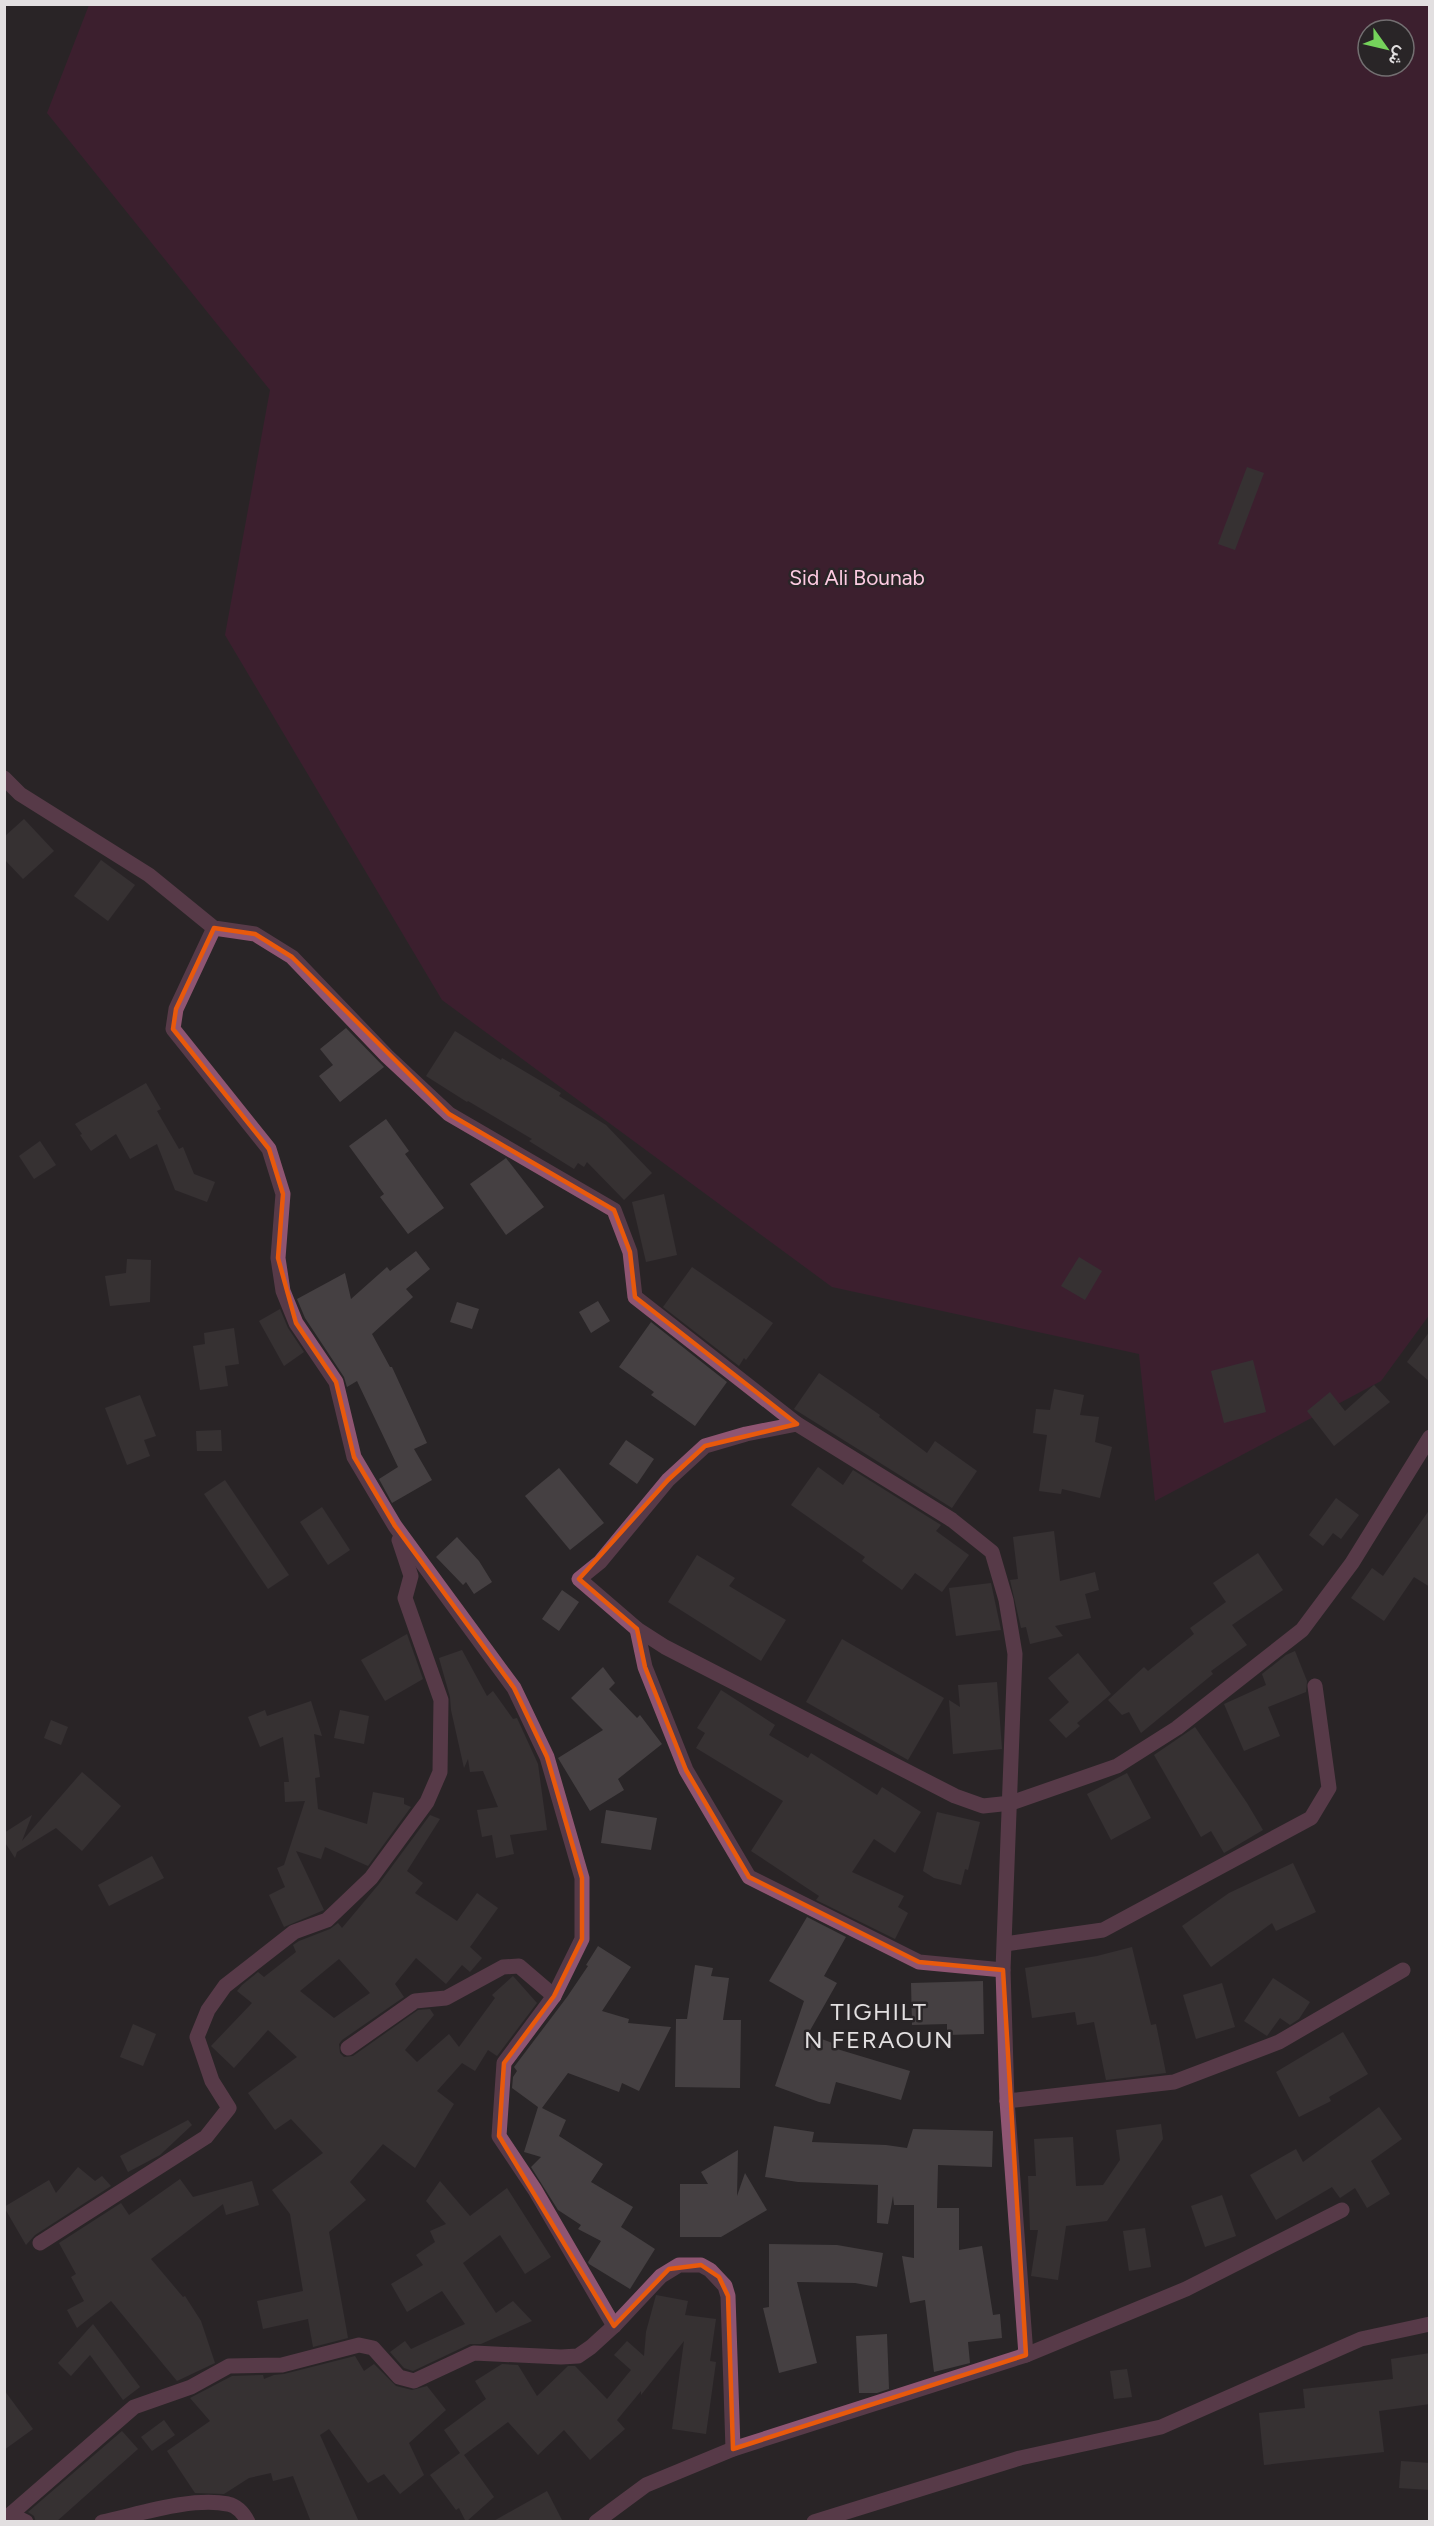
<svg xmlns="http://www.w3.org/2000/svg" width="1434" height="2526" viewBox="0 0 1434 2526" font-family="Figtree,Vazirmatn,sans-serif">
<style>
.green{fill:#521939;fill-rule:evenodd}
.building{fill:#454042;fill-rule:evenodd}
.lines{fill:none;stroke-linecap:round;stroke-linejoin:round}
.minor{stroke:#8f5572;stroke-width:15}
.marked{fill:none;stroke:#e8590c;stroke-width:4.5;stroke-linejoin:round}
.labels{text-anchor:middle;stroke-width:5;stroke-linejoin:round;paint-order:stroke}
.park-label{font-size:21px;fill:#fdcbe2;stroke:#292527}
.quarter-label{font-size:24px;letter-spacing:1.5px;fill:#e2dfe0;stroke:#292527}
</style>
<rect width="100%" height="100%" fill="#292527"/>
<path class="green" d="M89,5h1340l1,1309 -49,67 -226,120 -16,-147 -307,-67 -390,-287 -217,-365 45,-245 -223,-277zM1368,30h36v36h-36z"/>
<g class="building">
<path d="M1247,467l17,6 -29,77 -17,-6z"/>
<path d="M24,819l30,32 -31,28 -19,-20v-22z"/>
<path d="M101,860l34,25 -27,36 -34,-25z"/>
<path d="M346,1028l38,39 -44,35 -21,-26 14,-11 -13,-16z"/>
<path d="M455,1031l46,29 1,-2 59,35 -2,3 47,29 46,48 -28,27 -37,-38 -3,5 -6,-4 -4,6 -45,-28 3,-2 -64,-38 -1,1 -41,-26z"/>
<path d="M146,1083l15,26 -4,2 22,38 4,-2 11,27 21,8 -8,20 -32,-12 -18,-46 -27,15 -14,-25 -25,17 -11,-16 2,-1 -7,-10z"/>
<path d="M386,1119l23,32 -4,3 39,54 -36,26 -28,-37 4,-3 -35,-48z"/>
<path d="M40,1141l16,24 -22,14 -15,-23z"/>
<path d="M506,1158l38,49 -38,28 -36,-51z"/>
<path d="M664,1194l13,61 -31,7 -14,-60z"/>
<path d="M416,1251l14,18 -24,20 7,8 -41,37 18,33h2l35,76 -13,6 18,31 -40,23 -13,-24 19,-12 -41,-86 -10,6 -3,-10 -39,-59 -8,-19 48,-26 6,26 36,-32 3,4z"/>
<path d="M1079,1257l23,14 -17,29 -24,-14z"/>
<path d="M127,1259l24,1 -1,42 -40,4 -5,-30 21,-3z"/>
<path d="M692,1267l81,56 -27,37 -2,-2 -5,8 -76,-59z"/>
<path d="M598,1301l12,20 -19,12 -12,-21z"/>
<path d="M457,1302l22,7 -7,20 -22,-7z"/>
<path d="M280,1309l8,19 16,24 -20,14 -25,-45z"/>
<path d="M651,1322l76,60 -32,44 -44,-31 3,-3 -35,-25z"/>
<path d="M234,1328l5,36 -14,2 3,20 -28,4 -7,-44 12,-2 -1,-11z"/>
<path d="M1430,1331v51l-23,-20z"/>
<path d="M1253,1360l13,52 -42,11 -13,-52z"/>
<path d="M819,1373l61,42 -1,2 48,36 8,-12 42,30 -25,37 -158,-99z"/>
<path d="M1374,1385l16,17 -56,44 -27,-35 23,-19 15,19z"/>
<path d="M1054,1389l30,6 -4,20 19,2 -4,25 17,5 -12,51 -38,-9 -1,5 -22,-3 8,-56 -14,-2 3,-24 14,1z"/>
<path d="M140,1395l16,41 -12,4 6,16 -23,9 -22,-57z"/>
<path d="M221,1430l1,21h-25l-1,-20z"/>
<path d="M626,1440l28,19 -17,25 -28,-20z"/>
<path d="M818,1467l25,18 10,-15 88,55 -5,6 33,24 -27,37 -27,-19 -13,17 -40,-29 3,-4 -74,-52z"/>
<path d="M559,1468l45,55 -34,27 -45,-54z"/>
<path d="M225,1480l64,95 -21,14 -64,-95z"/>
<path d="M1336,1498l23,17 -18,24 -8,-6 -10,13 -14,-11z"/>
<path d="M322,1507l28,43 -22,15 -28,-43z"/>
<path d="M1430,1509v78l-16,-10 -30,44 -33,-23 21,-30 11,8z"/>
<path d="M1054,1531l6,50 35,-9 4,18 -14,4 6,24 -36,8 8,10 -33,8 -4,-17 -5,1 -11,-48 8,-1 -5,-42z"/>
<path d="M457,1537l22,24 13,21 -18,12 -8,-12 -3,3 -27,-28z"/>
<path d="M1258,1553l25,37 -51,35 15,20 -36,26 2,3 -72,59 -12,-21 -7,3 -14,-15 36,-33 4,4 46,-37 -4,-6 36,-26 -13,-19z"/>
<path d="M697,1555l38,23 -6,8 57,34 -25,41 -93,-59z"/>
<path d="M991,1583l10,47 -45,6 -7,-48z"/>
<path d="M562,1590l17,12 -20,29 -17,-12z"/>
<path d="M407,1634l16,45 -38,22 -24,-41z"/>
<path d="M842,1639l102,59 -36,62 -102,-58z"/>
<path d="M462,1650l25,46 6,-5 20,28 4,-1 21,46 9,66 -37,5 4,19 -18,4 -4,-23 -10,2 -5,-27 21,-3 -15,-36 -13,1 -2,-13 -4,9 -13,-58 -1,-13 -11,-39z"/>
<path d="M1295,1651l12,30 -1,11 -38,15 12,29 -36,15 -20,-47 42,-19 -4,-11 24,-19z"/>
<path d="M1078,1653l33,41 -34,29 3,3 -14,12 -17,-18 20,-18 -21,-24z"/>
<path d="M603,1667l12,16 -6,6 28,29 3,-3 22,29 -44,35 6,11 -34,21 -32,-53 45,-28 -32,-32z"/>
<path d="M997,1682l5,67 -49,5 -4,-54 11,7 -2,-22z"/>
<path d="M721,1690l54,35 -6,10 39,23 3,-5 66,42 5,-8 39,25 -26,41 -21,-14 -22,33 52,24 -6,11 10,6 -13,26 -79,-39 3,-4 -68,-45 32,-50 -87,-53 9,-15 -8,-5z"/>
<path d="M311,1701l11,35 -8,-2 6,43 -5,1 3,31 49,15 6,-32 31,6v6l7,3 -43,59 -43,-19 -4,12 -25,-8 28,59 -40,17 -15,-32 16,-8 -8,-19 7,-3 21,-64 -20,1 -1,-20h5l-6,-45 -23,10 -12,-30 17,-7 2,6z"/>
<path d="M340,1710l29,6 -5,28 -30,-6z"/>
<path d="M51,1720l17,7 -7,18 -17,-7z"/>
<path d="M1195,1727l52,76 16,27 -39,23 -13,-22 -10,6 -47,-82z"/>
<path d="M82,1772l39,34 -39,45 -26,-23 -39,24 -2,6 -11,-17v-8l28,-18 -10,26z"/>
<path d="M1127,1773l24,45 -40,22 -24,-46z"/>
<path d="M606,1810l51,8 -6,32 -50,-7z"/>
<path d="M937,1812l43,10 -12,48 -3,-1 -4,16 -27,-7 -11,-7z"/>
<path d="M430,1815l10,4 -33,52 16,12 -8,10 42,28 20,-28 21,15 -28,39 12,11 -12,14 -8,-7 -16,19 -30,-26 -21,26 9,13 -62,43 -3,4 1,9 4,4 9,-1 65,-46 12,-1 4,6 -29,35 12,12 32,-28 10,13 36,-49 -3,-3 21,-19 24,27 -40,53 -9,-6 -13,21 -13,-8 -25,28 17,13 -39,64 -32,-24 -33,38 16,18 -37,32 19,106 -35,9 -5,-28 -45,10 -6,-28 46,-10 -13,-77 -18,-24 51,-37 -32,-34 -16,11 -27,-37 49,-36 -29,-27 -34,38 -23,-22 41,-43 -15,-12 5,-6 16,-13 6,5 32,-25 -3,-7 6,-4 31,-12 8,-6 4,5 37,-44zM339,1959l31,34 -36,25 -34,-27z"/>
<path d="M152,1856l12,22 -55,28 -11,-21z"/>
<path d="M1293,1863l23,49 -40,19 -4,-8 -61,44 -29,-41 47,-33z"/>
<path d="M807,1917l39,20 -22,39 13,7 -29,51 30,11 -1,4 73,22 -9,29 -65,-18 -6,22 -11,-2 -44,-16 29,-85 -35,-20z"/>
<path d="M598,1946l33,21 -29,44 27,8 -1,4 43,4 -32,64 -17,-8 -3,9 -51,-19 -26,35 24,12 -7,16 44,28 -12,18 42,25 -12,20 34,22 -25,40 -41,-25 -1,-2 13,-21 -23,-12 3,-4 -23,-15 -27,-43 10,-10 -17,-5 14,-45 -26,-19 1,-11 4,-6 -3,-4 53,-70 21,-31 -2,-1z"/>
<path d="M1132,1947l19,78 5,-1 10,49 -60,7 -12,-58 -17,3 -2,-13 -43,6 -7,-50 72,-12z"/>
<path d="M695,1965l18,3 -2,8 18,2 -6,42h18l-1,68 -65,-1 1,-68h11z"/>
<path d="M1273,1978l37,24 -11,17 -9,6 -10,-7 -13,18 -23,-15z"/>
<path d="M983,1981l1,53 -37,1v-11l-35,1 -1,-42z"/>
<path d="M1222,1983l13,44 -39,12 -13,-44z"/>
<path d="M133,2024l23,10 -13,32 -23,-9z"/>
<path d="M1343,2032l25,42 -39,23 2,4 -32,16 -23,-45z"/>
<path d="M1379,2107l23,32 -31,22 19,33 -23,14 -12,-20 -15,10 -8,-11 -56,33 -26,-45 46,-26 7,13z"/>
<path d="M188,2120l4,5 -32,30 -32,17 -8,-16z"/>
<path d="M1161,2124l2,15 -56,82 -41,5 -8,54 -27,-4 7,-46h-8l-2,-54h8l-2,-37 39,-2 3,49 27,-1 17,-25 -4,-30z"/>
<path d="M774,2126l40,6 -2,10 74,3 21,3 6,-19 80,2 -1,36 -54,-2 -1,43h22v42l23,-4 11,69 7,-1 2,24 -34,4 2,21 -36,9 -9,-72 -15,3 -8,-47 12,2v-53h-20l-1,-9 -5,28 -11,-1 1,-38 -80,-3 -33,-5z"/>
<path d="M738,2150l-1,46 8,-23 22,37 -46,27h-41v-53h28l-7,-12z"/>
<path d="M78,2167l17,14 7,-5 9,10 -76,49 -9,10 -22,-38 45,-27 7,13z"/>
<path d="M180,2179l13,18 59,-16 7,24 -33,10 -3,-11 -72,55 32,38 2,-1 16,25 14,42 -38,18 -66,-80 -34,27 -10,-18 17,-9 -13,-24 5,-3 -17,-31 62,-40 8,12z"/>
<path d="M440,2181l30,35 37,-28 44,69 -26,17 -25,-39 -37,28 33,50 17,-12 19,20 -51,23h-11l-57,27 -9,-3 -14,-16 15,-11 6,8 54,-25 -23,-33 -35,21 -16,-28 32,-19 -7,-10 19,-13 -5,-11 16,-7 -20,-23z"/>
<path d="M1222,2195l14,41 -31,11 -14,-41z"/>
<path d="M1145,2228l6,39 -22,4 -6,-40z"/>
<path d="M769,2244l68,1 46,8 -6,34 -22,-4 -58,-1 20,81 -38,10 -16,-65 6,-1z"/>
<path d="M656,2295l32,6 -3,14 31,4 -6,42 6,1 -10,72 -34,-5 12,-88 -43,54v-4l-24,29 8,9 -35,31 -26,-30 -26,25 -30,-33 -44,33 30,42 -28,25 -7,-14 -3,2 -26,-35 30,-22 -16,-23 42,-31 -11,-18 27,-17 16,1 19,31 31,-30h7l32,33 24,-29 -17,-15 13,-14 17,15 2,-24z"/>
<path d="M93,2324l47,63 -17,13 -33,-45 -19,21 -13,-13z"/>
<path d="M887,2334l2,55 -12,4h-18l-3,-57z"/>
<path d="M1430,2353v51l-51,7 5,41 -120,13 -5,-52 46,-5 -2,-19 90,-10 -2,-20z"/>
<path d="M355,2356l9,15 10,-7 22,22 16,4 15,-4 19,24 -37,33 15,32 -24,19 -16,-20 -16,9 -39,-54 -9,6 39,87h-48l-18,-46 -20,5 -2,-8 -22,5 -25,16 -29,-1 -28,-42 43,-30 -20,-23 42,-22 31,-1 1,4 10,-4 10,-1z"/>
<path d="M1127,2369l5,28 -18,2 -4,-28z"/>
<path d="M4,2390l29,39 -29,21z"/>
<path d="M164,2420l11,15 -23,16 -11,-14z"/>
<path d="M122,2431l16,18 -82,73h-20l-2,-6 -6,-4z"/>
<path d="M1401,2461l29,2v27l-31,-2z"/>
<path d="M547,2491l16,31h-71z"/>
</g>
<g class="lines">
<g class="minor">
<path d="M4,778l16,16 129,81 65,53 41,6 37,23 95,99 62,58 165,96 16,42 5,45 162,127 155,96 40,32 14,48 9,54 -12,316 4,131 19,254"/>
<path d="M214,928l-38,81 -3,20 96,120 14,45 -5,64 5,33 13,32 40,59 18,75 41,69 119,162 33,69 35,121v61l-28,57 -50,67 -5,73 36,54 79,136"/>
<path d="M797,1424l-51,10 -41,12 -37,34 -68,82 -21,17 58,50 28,18 290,149 28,10 28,-3 106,-37 60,-38 125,-98 50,-67 78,-126"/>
<path d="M637,1629l8,38 41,103 63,107 170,85 84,8"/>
<path d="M1005,1944l98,-14 208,-112 18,-30 -14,-102"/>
<path d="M348,2048l67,-47 31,-3 57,-31 16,-1 35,30"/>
<path d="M1007,2101l167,-19 105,-40 124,-72"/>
<path d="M40,2243l166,-106 23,-29 -17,-27 -15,-44 11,-27 17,-24 69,-54 33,-12 44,-42 56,-76 13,-30 1,-72 -36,-102 6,-22 -12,-36"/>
<path d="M12,2515l14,7"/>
<path d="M4,2520l130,-113 57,-20 38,-21 53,-1 77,-20 14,3 26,29 15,4 60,-28 87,4 17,-1 13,-9 23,-21 47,-50 18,-11h22l9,5 15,16 3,10 5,153"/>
<path d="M102,2522c38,-8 88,-25 126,-18 9,2 16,10 20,18"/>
<path d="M596,2522l50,-37 87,-36 293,-94 160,-66 156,-79"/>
<path d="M814,2522l206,-64 141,-31 200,-88 69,-15"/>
</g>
</g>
<path d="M0 0H1434V2526H0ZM214,928l41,6 37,23 157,157 165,96 16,42 5,45 162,127 -92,22 -37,34 -89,99 58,50 8,38 41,103 63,107 170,85 84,8 23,385 -293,94 -5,-153 -9,-19 -18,-12 -32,4 -55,57 -115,-190 5,-73 50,-67 28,-57v-61l-35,-121 -33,-69 -119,-162 -41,-69 -18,-75 -40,-59 -18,-65 5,-64 -14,-45 -96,-120 3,-20z" fill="#292527" fill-opacity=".55" fill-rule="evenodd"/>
<path class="marked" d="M214,928l41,6 37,23 157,157 165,96 16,42 5,45 162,127 -92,22 -37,34 -89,99 58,50 8,38 41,103 63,107 170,85 84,8 23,385 -293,94 -5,-153 -9,-19 -18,-12 -32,4 -55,57 -115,-190 5,-73 50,-67 28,-57v-61l-35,-121 -33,-69 -119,-162 -41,-69 -18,-75 -40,-59 -18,-65 5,-64 -14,-45 -96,-120 3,-20z"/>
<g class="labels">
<g class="park-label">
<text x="857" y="585">Sid Ali Bounab</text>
</g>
<g class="quarter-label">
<text x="879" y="2020">TIGHILT<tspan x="879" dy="28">N FERAOUN</tspan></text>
</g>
</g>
<rect width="1434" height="2526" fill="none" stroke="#e2dfe0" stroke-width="12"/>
<g transform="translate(1386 48) rotate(124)"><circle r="28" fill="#292527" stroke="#736f71" stroke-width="1.5"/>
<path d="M0-4.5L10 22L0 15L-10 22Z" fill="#75d25b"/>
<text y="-9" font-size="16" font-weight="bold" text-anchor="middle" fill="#e2dfe0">ش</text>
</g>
</svg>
